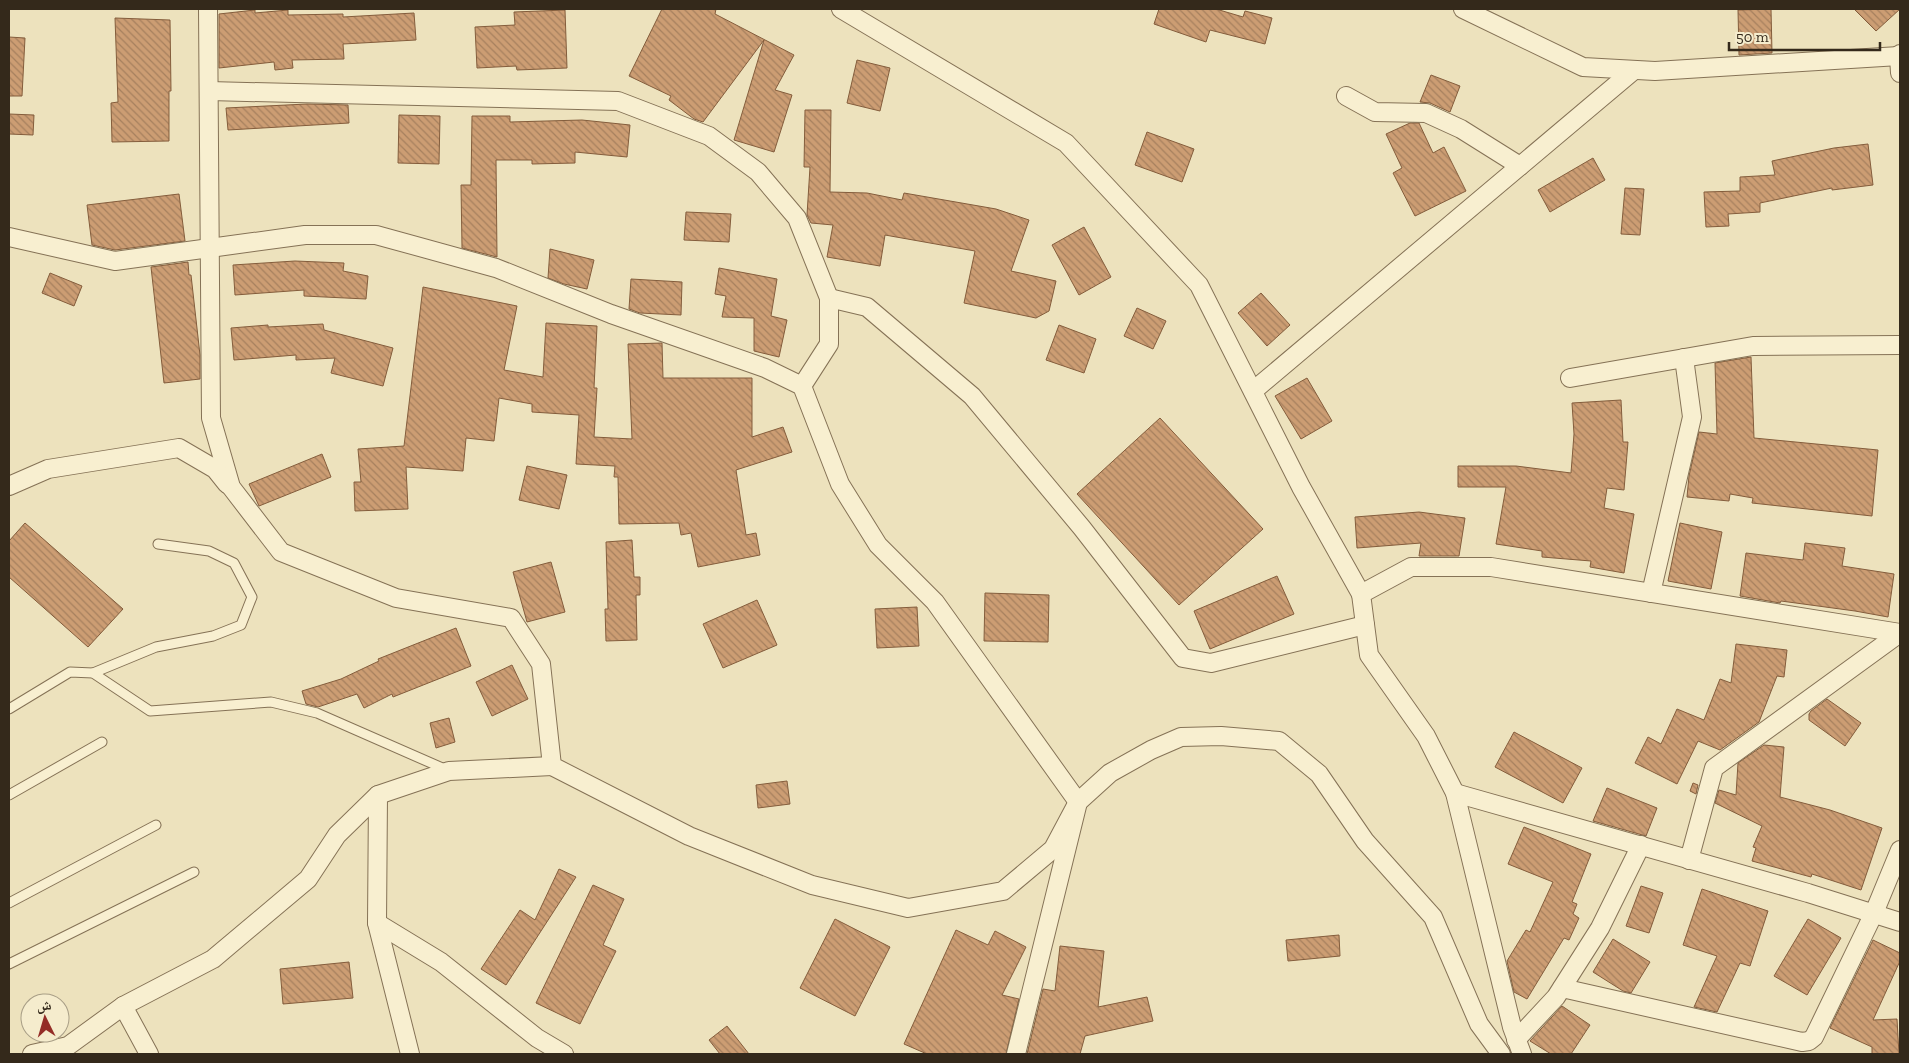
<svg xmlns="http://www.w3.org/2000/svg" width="1909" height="1063" viewBox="0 0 1909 1063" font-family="'Zilla Slab','Noto Naskh Arabic',serif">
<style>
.building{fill:url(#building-back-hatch);stroke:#845d3c}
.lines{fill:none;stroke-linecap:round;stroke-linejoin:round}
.lane-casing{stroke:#857256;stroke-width:11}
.street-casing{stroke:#857256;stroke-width:20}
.lane{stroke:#f8efd0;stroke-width:9}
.street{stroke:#f8efd0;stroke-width:18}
</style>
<defs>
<pattern id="building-back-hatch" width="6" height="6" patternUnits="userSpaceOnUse" patternTransform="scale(1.25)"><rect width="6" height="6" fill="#cc9d73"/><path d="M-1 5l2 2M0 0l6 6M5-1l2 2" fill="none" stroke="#a6805e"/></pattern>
</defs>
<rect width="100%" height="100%" fill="#ede2bd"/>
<g class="building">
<path d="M662,9h54l-1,5 79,41 -19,35 17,5 -18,57 -40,-12 30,-100 -61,82 -9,-3 -25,-19 2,-4 -42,-20z"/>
<path d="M1159,9h57l27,8 2,-6 27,7 -7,26 -55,-14 -4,12 -52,-18z"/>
<path d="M1771,9l1,44 -33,2 -1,-45z"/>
<path d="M1854,9h46l-24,22z"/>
<path d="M255,10v3l33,-3v5l55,-1v3l71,-4 2,27 -73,4 1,15 -52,1 1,8 -18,2 -1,-8 -55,6v-54z"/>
<path d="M565,10l2,58 -50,2 -1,-4 -39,2 -2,-41 40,-2 -1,-13z"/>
<path d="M115,18l55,2 1,71h-2v50l-57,1 -1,-39 7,-1z"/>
<path d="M9,37l16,1 -3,58h-13z"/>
<path d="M857,60l33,8 -10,43 -33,-8z"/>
<path d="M1431,75l29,11 -10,26 -20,-9 -10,-1z"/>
<path d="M307,104l41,1 1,18 -121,7 -2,-22z"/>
<path d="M805,110h26l-1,82 37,1 35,7 2,-7 92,16 33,11 -18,51 45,10 -7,30 -13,7 -72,-15 11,-52 -90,-16 -5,31 -53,-9 6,-32 -22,-2 -4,-8 3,-48h-6z"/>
<path d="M9,114l25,1 -1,20 -24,-1z"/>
<path d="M399,115l41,1 -1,48 -41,-1z"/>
<path d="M472,116h38v6l72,-2 48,5 -3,32 -52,-5v11l-43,1v-4h-36l1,97 -35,-9 -1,-63h10z"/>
<path d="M1410,123h9l14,30 11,-6 22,44 -51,25 -22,-43 9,-5 -16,-34z"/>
<path d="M1147,132l47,17 -12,33 -47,-17z"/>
<path d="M1868,144l5,41 -41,5v-2l-72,15v9l-32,2 1,12 -23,1 -2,-35 36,-1v-14l35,-2 -3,-14 62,-13z"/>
<path d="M1593,158l12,22 -55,32 -12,-22z"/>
<path d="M1625,188l19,1 -4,46 -19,-1z"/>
<path d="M179,194l6,47 -70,9 -23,-5 -5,-40z"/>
<path d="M686,212l45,2 -2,28 -45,-2z"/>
<path d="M1084,227l27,50 -32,18 -27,-50z"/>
<path d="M550,249l44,11 -7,29 -23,-5 -16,-6z"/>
<path d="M295,261l49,2 -1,8 25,5 -2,23 -62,-3v-6l-69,5 -2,-30z"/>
<path d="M188,262l1,13h2l9,80v24l-36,4 -13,-116z"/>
<path d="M719,268l58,11 -6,37 16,4 -8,37 -25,-6v-33l-32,-1 4,-21 -11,-2z"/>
<path d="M50,273l32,13 -8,20 -32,-13z"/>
<path d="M631,279l51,3 -1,33 -41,-2 -11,-4z"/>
<path d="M423,287l94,19 -13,64 39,7 3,-54 51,3 -3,62h3l-3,49 38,2 -4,-95 34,-1 1,35h89v59l31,-10 9,25 -56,18 10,65 10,-2 4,22 -62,12 -7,-34 -10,2 -2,-12 -60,1 -1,-47h-4l1,-11 -39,-2 3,-49 -47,-3v-8l-33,-6 -5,43 -28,-3 -3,33 -57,-4 2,42 -53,2 -1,-29h7l-3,-33 46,-3z"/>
<path d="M1261,293l29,32 -23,21 -29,-33z"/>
<path d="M1137,308l29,13 -13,28 -29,-13z"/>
<path d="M323,324l1,6 69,18 -10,38 -52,-13 4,-15 -39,2v-5l-62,5 -3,-32 37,-3v2z"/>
<path d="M1059,325l37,14 -12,34 -38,-13z"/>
<path d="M1751,357l3,81 124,12 -6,66 -120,-13 1,-5 -23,-4 -1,7 -42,-4 2,-21 10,-44 18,2 -2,-71z"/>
<path d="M1307,378l25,43 -31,18 -26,-43z"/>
<path d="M1621,400l2,42h5l-4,48 -17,-2 -3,20 30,6 -10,59 -34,-6 1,-6 -49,-4v-6l-46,-7 10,-57h-48v-21h58l55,7 3,-39 -2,-31z"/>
<path d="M1160,418l103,111 -84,76 -102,-111z"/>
<path d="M322,454l9,23 -72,29 -10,-22z"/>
<path d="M527,466l40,9 -8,34 -40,-9z"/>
<path d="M1419,512l46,6 -6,38h-40l2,-13 -64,5 -2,-31z"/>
<path d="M25,523l98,86 -35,38 -79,-70v-36z"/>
<path d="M1680,523l42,9 -11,57 -43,-8z"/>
<path d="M632,540l2,37h6v18h-4l1,45 -31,1 -1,-32h3l-2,-67z"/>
<path d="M1805,543l40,5 -3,18 52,8 -6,43 -33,-6 -74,-10 -1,2 -40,-7 6,-43 57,7z"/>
<path d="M551,562l14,50 -38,10 -14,-50z"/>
<path d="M1277,576l17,38 -84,35 -16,-38z"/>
<path d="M985,593l64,2 -1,47 -64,-1z"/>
<path d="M757,600l20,45 -54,23 -20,-44z"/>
<path d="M917,607l2,39 -42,2 -2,-39z"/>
<path d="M456,628l15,38 -78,31 -1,-3 -28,14 -7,-14 -39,13 -12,-3 -4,-13 39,-12 38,-18 -1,-2z"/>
<path d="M1736,644l51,6 -3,27 -7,-1 -18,46 -39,28 -22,-9 -21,43 -42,-21 13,-26 13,7 16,-35 27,11 16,-41 11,4z"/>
<path d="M512,665l16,34 -36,17 -16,-34z"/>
<path d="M1827,699l34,24 -16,23 -36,-26v-6l2,-3z"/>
<path d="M449,718l6,24 -19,6 -6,-25z"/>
<path d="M1514,732l68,36 -19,35 -68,-36z"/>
<path d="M1764,745l20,2 -4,50 50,13 52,18 -21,62 -49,-16 -1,3 -59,-16 4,-13 -3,-1 9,-21 -47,-23 4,-13 17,5 2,-32z"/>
<path d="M787,781l3,23 -32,4 -2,-23z"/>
<path d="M1693,783l5,2 -2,9 -6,-3z"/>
<path d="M1607,788l50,20 -11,28 -53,-15z"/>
<path d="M1524,827l67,27 -19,48 5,2 -4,10 6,4 -10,22 -5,-2 -37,61 -13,-7 -7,-31 19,-31 4,2 23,-50 -45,-18z"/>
<path d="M559,869l17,8 -70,108 -25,-16 39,-59 15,10z"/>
<path d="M593,885l31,14 -21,46 13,6 -36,73 -44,-21z"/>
<path d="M1641,886l22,7 -14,40 -23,-7z"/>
<path d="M1702,889l66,22 -18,55 -10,-3 -23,49 -23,-5 23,-51 -34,-11z"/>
<path d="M835,919l55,28 -35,69 -55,-28z"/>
<path d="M1808,919l33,19 -34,57 -33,-19z"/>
<path d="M956,930l32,15 7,-14 31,16 -24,48 17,4 -13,55h-79l-23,-10z"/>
<path d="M1339,935l1,21 -52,5 -2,-21z"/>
<path d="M1613,939l37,23 -19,31 -8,-2 -30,-19z"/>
<path d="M1873,940l27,13v8l-27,59 24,-1 2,35h-27v-7l-42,-19z"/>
<path d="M1060,946l44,5 -6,56 49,-10 6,24 -68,15 -5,18h-53l16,-65 12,2z"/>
<path d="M349,962l4,36 -70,6 -3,-35z"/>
<path d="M1562,1006l28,19 -19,29h-20l-21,-13z"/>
<path d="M727,1026l22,28h-29l-11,-14z"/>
</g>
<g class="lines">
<defs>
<g id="lane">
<path d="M93,673l63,-26 57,-11 28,-11 11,-28 -18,-34 -25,-12 -51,-7"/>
<path d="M9,709l61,-37 23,1 57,38 121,-9 46,11 130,57"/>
<path d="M9,795l93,-53"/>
<path d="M9,903l147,-78"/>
<path d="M9,964l185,-92"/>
</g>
<g id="street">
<path d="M208,9l3,409 20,69 50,65 115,46 115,20 30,46 11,102 137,70 123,49 96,23 95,-17 50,-42 25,-47 32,-29 41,-23 30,-13 40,-1 58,5 40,33 46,67 68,76 46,107 22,30"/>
<path d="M841,9l225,134 133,142 102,202 60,107"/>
<path d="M1463,9l120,58 72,4 244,-15"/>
<path d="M1900,54l-1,2 1,17"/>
<path d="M209,91l409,10 91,35 49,36 39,46 32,80v46l-27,42"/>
<path d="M1346,96l29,16 51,1 35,16 59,37"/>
<path d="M9,237l106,24 190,-26h71l120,33 115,46 154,54 37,18 38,98 38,61 57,57 143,200 -62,252"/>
<path d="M829,298l38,9 105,89 110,132 101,130 28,5 154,-38"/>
<path d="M1570,378l183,-32 147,-1"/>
<path d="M1253,391l381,-321"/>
<path d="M9,486l39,-17 131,-21 36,21 12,15"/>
<path d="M1651,593l41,-176 -8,-59"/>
<path d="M1455,793l353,100 92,29"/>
<path d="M378,795l-1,128 33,131"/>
<path d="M1689,860l25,-92 186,-135"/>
<path d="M377,923l64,39 96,76 27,16"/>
<path d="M1562,988l240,54 7,-1 5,-4 60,-124 26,-63"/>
<path d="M123,1006l26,48"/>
<path d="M1516,1040l40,-43 44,-69 41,-83"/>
<path d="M32,1054l36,-8 55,-40 90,-47 95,-80 29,-44 41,-40 71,-24 103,-5"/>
<path d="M1522,1054l-10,-27 -57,-234 -29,-57 -57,-81 -8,-61 50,-27h80l409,66"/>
</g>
</defs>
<use href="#lane" class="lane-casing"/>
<use href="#street" class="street-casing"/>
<use href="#lane" class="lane"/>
<use href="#street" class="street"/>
</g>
<rect width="1909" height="1063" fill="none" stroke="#34291b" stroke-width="20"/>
<g transform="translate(45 1018) rotate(355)"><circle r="24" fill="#f5eccd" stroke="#a89e86"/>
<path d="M0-4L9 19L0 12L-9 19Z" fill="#942d27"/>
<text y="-8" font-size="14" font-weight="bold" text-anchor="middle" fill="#34291b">ش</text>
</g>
<path d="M1729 42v8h151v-8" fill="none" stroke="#34291b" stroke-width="2.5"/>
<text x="1736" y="42" font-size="15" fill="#34291b" stroke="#f5eccd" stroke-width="4" paint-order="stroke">50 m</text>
</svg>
